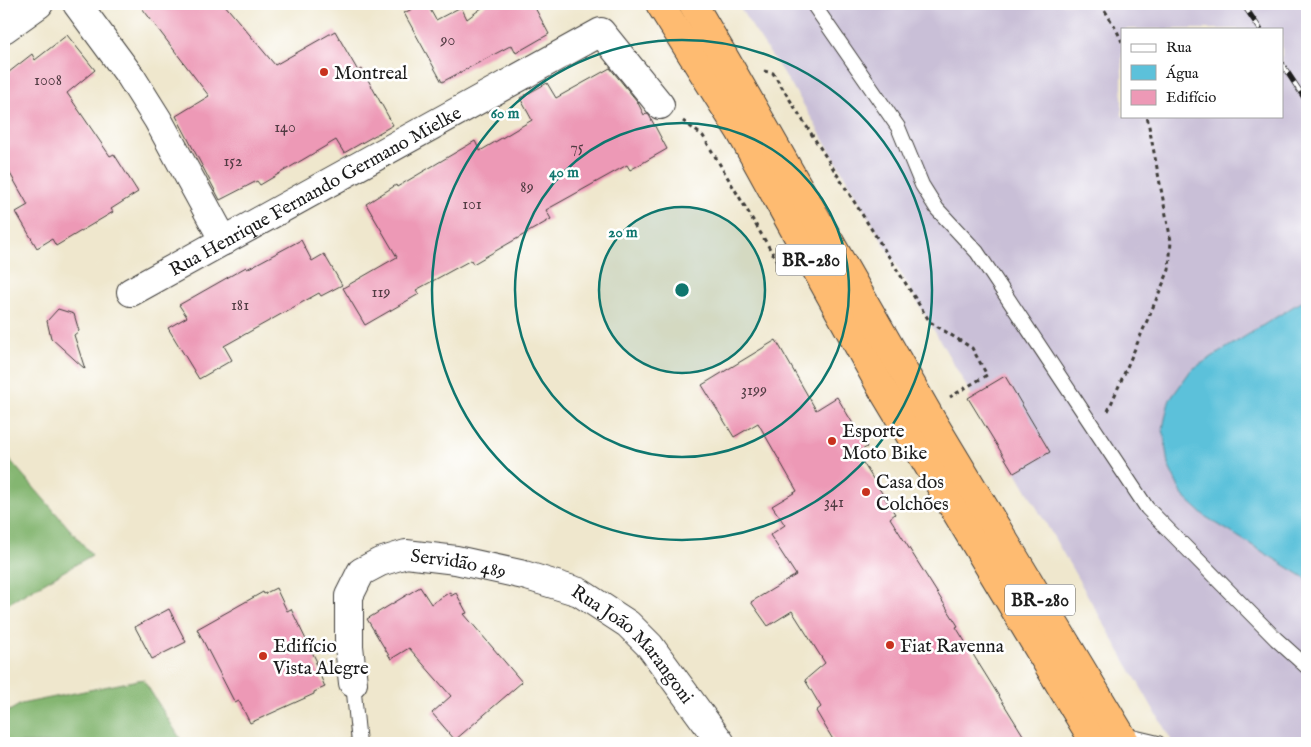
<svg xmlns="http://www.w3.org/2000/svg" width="1311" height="747" viewBox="0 0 1311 747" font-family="'IM FELL English',serif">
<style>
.industrial{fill:#c9bfd7;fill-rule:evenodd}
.forest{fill:#84b671;stroke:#506946}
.water{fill:#5cc1da;stroke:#3c6e7b}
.building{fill:#ed99b6}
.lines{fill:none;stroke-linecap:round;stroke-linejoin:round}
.service-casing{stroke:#3c3a37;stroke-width:16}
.minor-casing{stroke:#3c3a37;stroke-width:30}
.trunk-casing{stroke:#3c3a37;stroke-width:30}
.path{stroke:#3c3a37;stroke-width:3;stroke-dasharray:4 4;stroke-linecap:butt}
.service{stroke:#fff;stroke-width:14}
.minor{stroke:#fff;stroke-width:28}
.trunk{stroke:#febb71;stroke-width:28}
.rail-casing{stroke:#1c1c1c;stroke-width:5.5}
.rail{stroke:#fff;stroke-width:4;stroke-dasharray:11;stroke-linecap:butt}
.ring{fill:none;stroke:#0f766e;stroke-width:2.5}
.poi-dot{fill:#c8321e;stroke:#fff;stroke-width:2}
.labels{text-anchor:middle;stroke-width:5;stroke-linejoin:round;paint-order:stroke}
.number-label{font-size:16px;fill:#503b42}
.shield{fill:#fff;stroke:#606060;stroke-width:1}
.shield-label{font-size:18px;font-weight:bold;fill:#1c1c1c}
.poi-label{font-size:19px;fill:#1c1c1c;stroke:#fff;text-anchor:start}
.street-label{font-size:19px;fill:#1c1c1c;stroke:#fff}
.centre{fill:#0f766e;stroke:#fff;stroke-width:2.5}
.ring-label{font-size:15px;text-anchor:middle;font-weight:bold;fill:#0f766e;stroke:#fff;stroke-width:5;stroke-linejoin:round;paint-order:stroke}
</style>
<rect width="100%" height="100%" fill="#fff"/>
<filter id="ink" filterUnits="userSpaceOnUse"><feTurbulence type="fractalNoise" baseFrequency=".02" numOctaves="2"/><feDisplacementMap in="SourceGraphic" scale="10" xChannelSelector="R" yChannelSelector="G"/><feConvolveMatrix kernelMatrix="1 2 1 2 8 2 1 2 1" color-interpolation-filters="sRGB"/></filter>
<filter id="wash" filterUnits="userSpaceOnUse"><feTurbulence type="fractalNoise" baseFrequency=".0096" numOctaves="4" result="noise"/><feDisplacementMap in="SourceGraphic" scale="20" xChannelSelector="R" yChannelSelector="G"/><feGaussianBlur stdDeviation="1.12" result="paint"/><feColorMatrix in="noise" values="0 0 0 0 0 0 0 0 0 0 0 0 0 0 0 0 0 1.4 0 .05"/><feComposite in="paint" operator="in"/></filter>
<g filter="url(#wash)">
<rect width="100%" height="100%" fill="#efe7cd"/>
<path class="industrial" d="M737,4h570v739h-134l-374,-646zM1122,29h160v87h-160z"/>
<g class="forest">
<path d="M4,453l88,102 -88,51z"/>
<path d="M143,679l40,64h-179v-29l17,-10z"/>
</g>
<path class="water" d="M1307,298v281l-101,-62 -23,-21 -15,-31 -5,-37 6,-27 22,-31z"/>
<g id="blocks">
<g class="building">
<path d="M139,4h85l51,61 60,-34 23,40 4,-2 31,56 -49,28 -8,-13 -76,45 -3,-4 -37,19 -44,-84 33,-20z"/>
<path d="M422,4h5l9,16 25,-13 6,12 20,-15h46l16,30 -33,19 -4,-8 -70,37 -38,-69z"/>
<path d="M67,35l28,35 -28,23 43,63 4,-2 24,38 -27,17 2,3 -57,34 -4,-7 -15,9 -21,-36 12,-7 -24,-42v-87l28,-22 3,6z"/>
<path d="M610,68l27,33 7,14 3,-1 2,1 18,34 -37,21 -3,-5 -81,45 5,9 -78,45 -2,-4 -55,30 3,4 -54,31 -22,-37 54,-31 -31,-53 30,-19 1,2 78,-46 5,10 52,-31 -12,-22 27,-15 9,15z"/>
<path d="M301,240l11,21 12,-7 18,31 -21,11 -2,-3 -95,53 8,14 -33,19 -31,-51 19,-11 -8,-12 67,-38 1,2z"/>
<path d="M58,309l16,5 5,17 -5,4 11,34 -34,-31 -4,-17z"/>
<path d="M776,340l40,70 21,-13 30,50 -10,6 38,61 -5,4 68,108 -2,1 72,116h-193l-19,-32 5,-4 -16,-27 20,-17 -33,-52 -24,15 -17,-24 45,-27 -26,-40 15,-10 -13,-19 25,-15 -39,-68 -24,14 -32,-52z"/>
<path d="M1005,376l45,76 -36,21 -46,-75z"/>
<path d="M420,587l11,17 19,-12 1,4 5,-3 11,20 -3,1 58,68 -67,58 -23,-27 19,-17 -42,-48 -18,11 -24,-40z"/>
<path d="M276,588l11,23 4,-2 26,53 -2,1 10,24 -11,5v2l-64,29 -11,-22 -4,2 -38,-74 66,-37 1,2z"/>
<path d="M169,609l17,33 -34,17 -17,-32z"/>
</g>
</g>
</g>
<g filter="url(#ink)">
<use href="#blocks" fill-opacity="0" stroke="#3c3a37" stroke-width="1"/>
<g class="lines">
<defs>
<g id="service">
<path d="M813,4l85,123 24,58 15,24 40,43 170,256 129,131 31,28"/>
<path d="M353,683l6,60"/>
<path d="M1120,734l38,9"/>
</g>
<g id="minor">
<path d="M77,4l54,73 27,43 66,121"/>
<path d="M4,29l35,-25"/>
<path id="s1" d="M131,292l470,-260 59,73"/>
<path id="s2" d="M353,683l-4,-37v-50l12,-24 19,-10 26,-8 50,6 68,15 55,17 49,32 22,22 71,97"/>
</g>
<g id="trunk">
<path d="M660,4l80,127 141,256 214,356"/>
<path d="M693,4l34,58 204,357 195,324"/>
</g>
</defs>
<use href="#service" class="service-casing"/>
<use href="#minor" class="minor-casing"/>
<use href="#trunk" class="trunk-casing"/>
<g class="path">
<path d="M1101,4l16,27 5,11"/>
<path d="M764,71l9,2 157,249 42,26 15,27 -37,22"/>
<path d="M683,121l20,15 76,128"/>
<path d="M1108,411l61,-141 2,-29 -24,-125"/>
</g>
<use href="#service" class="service"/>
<use href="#minor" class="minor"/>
<use href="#trunk" class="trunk"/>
<defs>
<g id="rail">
<path d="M1243,4l17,25"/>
<path d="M1282,64l25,38"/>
</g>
</defs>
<use href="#rail" class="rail-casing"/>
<use href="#rail" class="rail"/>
</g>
</g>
<circle cx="682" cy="290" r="83" fill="#0f766e" fill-opacity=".12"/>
<g class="ring">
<circle cx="682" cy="290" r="83"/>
<circle cx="682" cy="290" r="167"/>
<circle cx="682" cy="290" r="250"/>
</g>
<g class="poi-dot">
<circle cx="324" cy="72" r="5"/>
<circle cx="832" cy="441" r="5"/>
<circle cx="866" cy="492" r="5"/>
<circle cx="890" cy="645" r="5"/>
<circle cx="263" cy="656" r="5"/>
</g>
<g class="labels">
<g class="number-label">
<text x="448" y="45">90</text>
<text x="48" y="85">1008</text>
<text x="285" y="132">140</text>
<text x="577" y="152">75</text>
<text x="233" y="166">152</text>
<text x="527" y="192">89</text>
<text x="472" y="209">101</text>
<text x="381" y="297">119</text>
<text x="240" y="310">181</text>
<text x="754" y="395">3199</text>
<text x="834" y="507">341</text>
</g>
<g class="shield">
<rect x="776" y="244.5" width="70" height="31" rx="4"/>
<rect x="1005" y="584.5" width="70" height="31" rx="4"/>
</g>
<g class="shield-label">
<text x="811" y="266">BR-280</text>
<text x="1040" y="606">BR-280</text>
</g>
<g class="poi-label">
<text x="334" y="79">Montreal</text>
<text x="842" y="437">Esporte<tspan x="842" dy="22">Moto Bike</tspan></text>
<text x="876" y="488">Casa dos<tspan x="876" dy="22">Colchões</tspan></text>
<text x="273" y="652">Edifício<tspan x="273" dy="22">Vista Alegre</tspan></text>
<text x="900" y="652">Fiat Ravenna</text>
</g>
<g class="street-label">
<text dy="7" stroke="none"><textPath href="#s1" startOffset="210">Rua Henrique Fernando Germano Mielke</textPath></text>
<text dy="7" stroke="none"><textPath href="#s2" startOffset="216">Servidão 489</textPath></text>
<text dy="7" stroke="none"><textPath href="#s2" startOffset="416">Rua João Marangoni</textPath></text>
</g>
</g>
<circle cx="682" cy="290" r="8" class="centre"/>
<g class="ring-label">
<text x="505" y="118">60 m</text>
<text x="564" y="177">40 m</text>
<text x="623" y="237">20 m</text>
</g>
<rect width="1311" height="747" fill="none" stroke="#fff" stroke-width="20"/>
<rect x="1121" y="28" width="162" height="90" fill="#ffffff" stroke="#a4a4a4"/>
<rect x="1131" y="44" width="25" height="8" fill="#ffffff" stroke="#a4a4a4"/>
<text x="1166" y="52" font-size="15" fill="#1c1c1c">Rua</text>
<rect x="1131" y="65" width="25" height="15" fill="#5cc1da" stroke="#a4a4a4"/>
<text x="1166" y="78" font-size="15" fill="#1c1c1c">Água</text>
<rect x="1131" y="90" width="25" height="15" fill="#ed99b6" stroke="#a4a4a4"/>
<text x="1166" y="102" font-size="15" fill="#1c1c1c">Edifício</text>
</svg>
